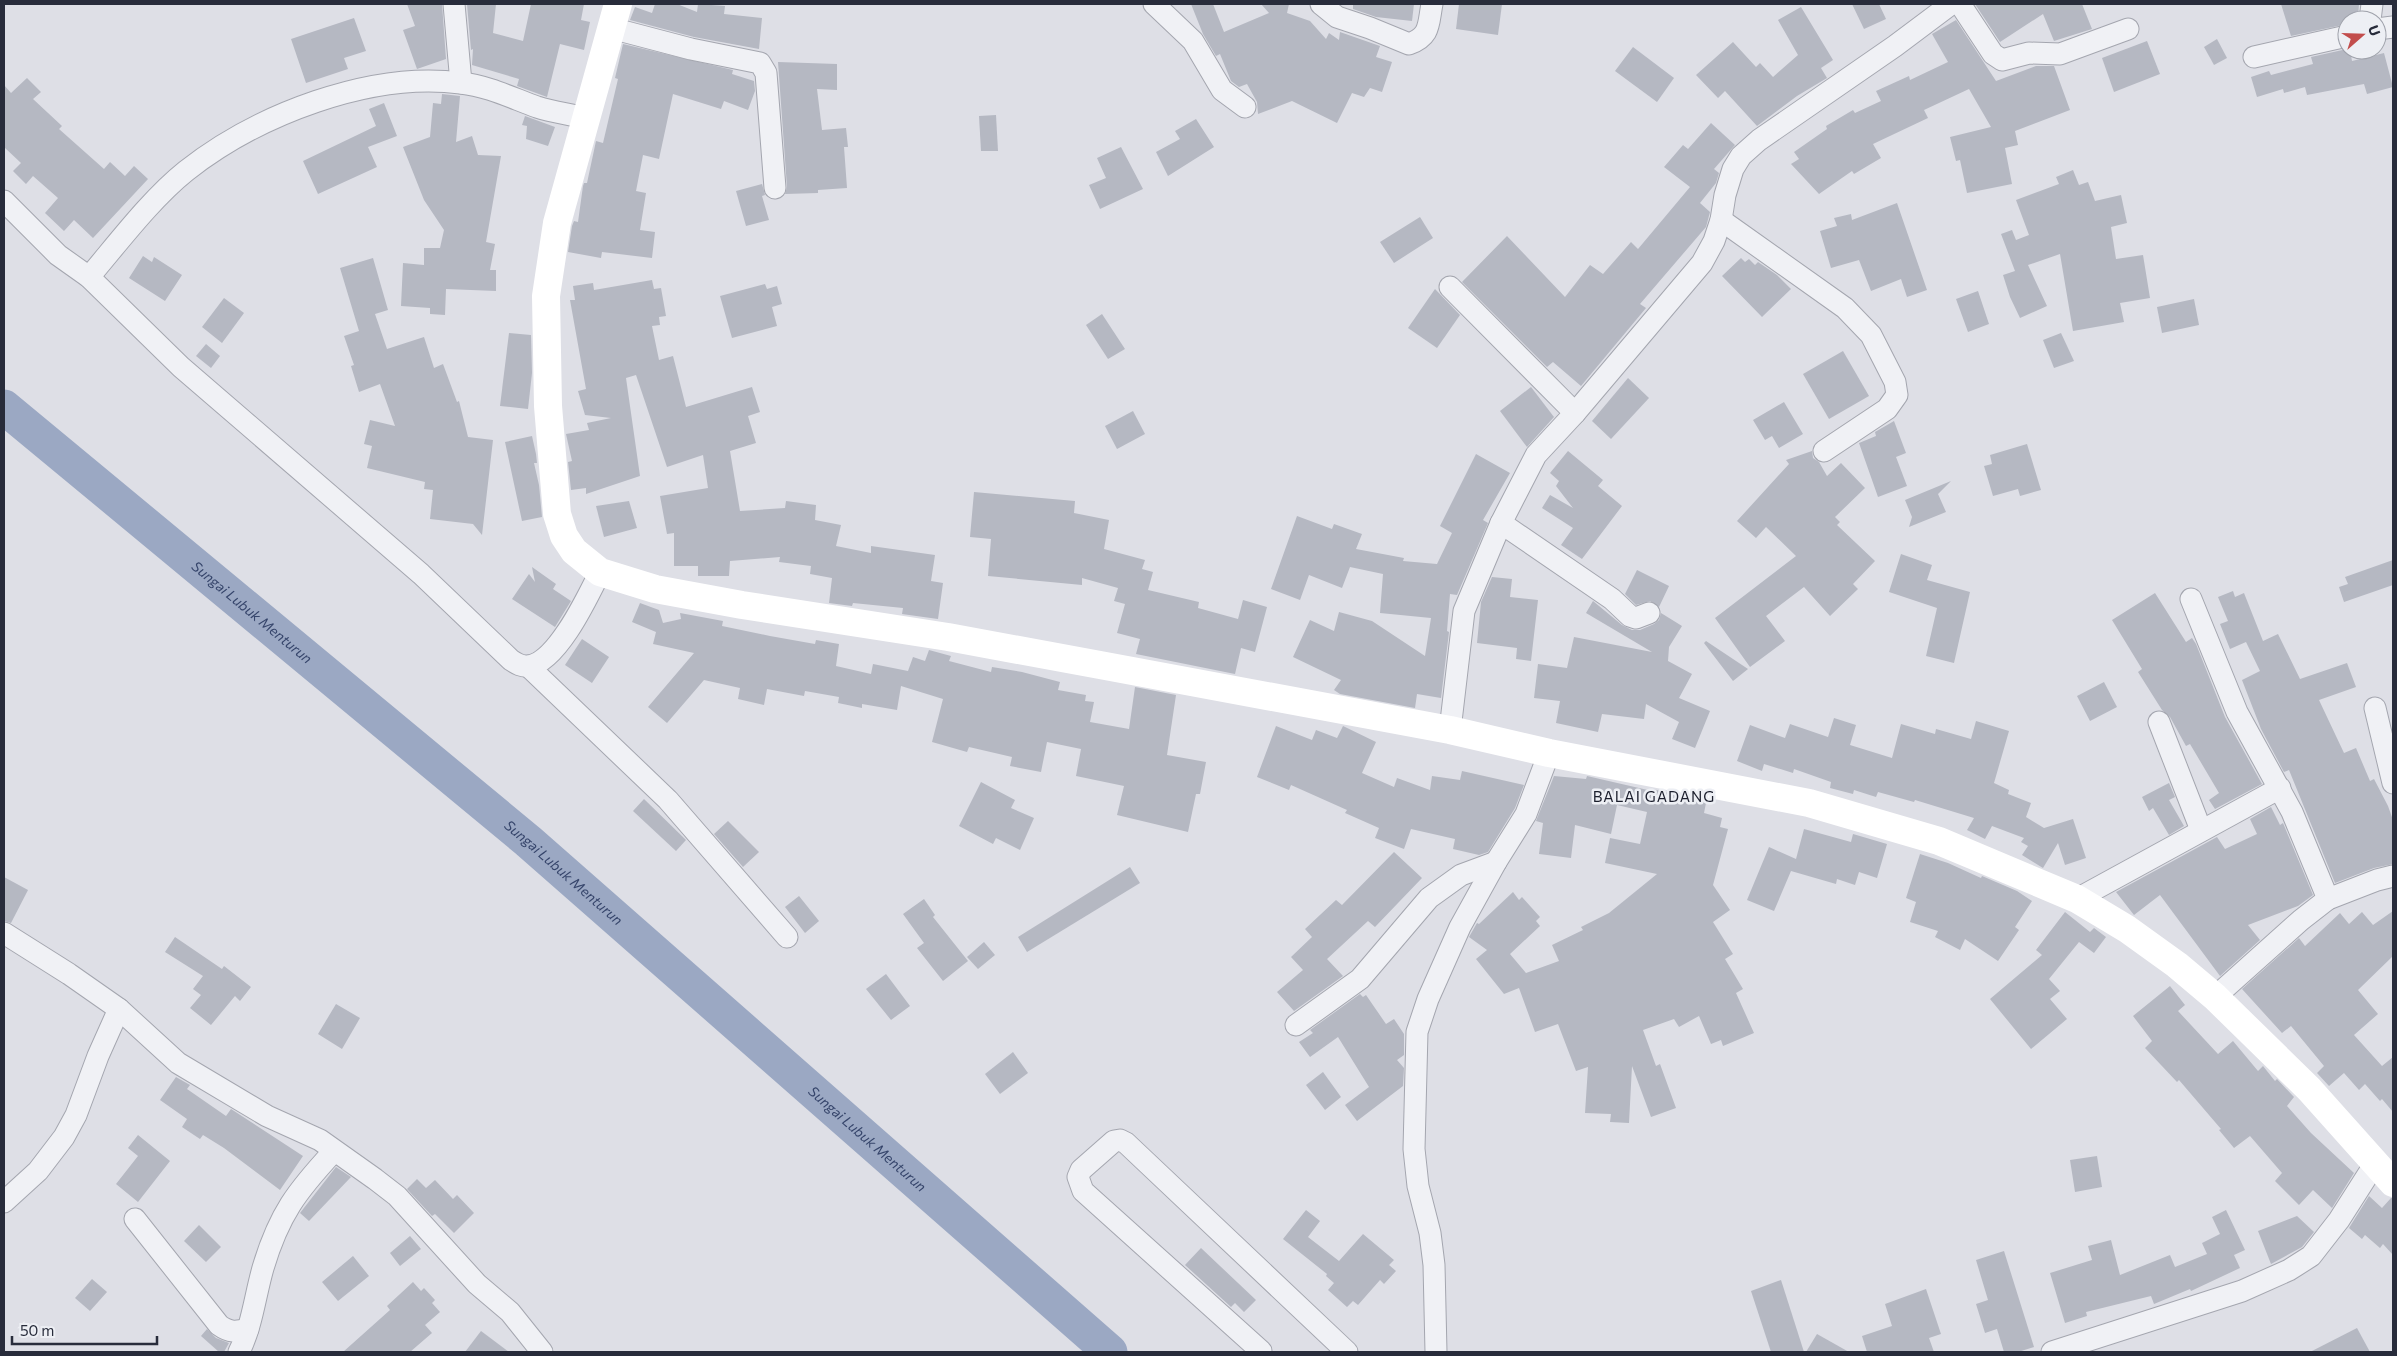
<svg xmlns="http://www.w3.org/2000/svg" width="2397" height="1356" viewBox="0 0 2397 1356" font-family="Commissioner,sans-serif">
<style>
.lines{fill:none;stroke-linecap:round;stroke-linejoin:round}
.river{stroke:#9ba8c3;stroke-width:35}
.building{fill:#b5b8c2}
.street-casing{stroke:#a4a6af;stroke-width:23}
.street{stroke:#f0f1f5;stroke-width:21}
.secondary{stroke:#fff;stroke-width:28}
.labels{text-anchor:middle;stroke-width:5;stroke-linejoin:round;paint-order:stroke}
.water-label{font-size:14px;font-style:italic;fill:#36456b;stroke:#edeff4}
.quarter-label{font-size:15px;letter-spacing:1px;fill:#1b1e2c;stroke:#edeff4}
</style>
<rect width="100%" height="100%" fill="#dedfe6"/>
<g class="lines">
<path class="river" id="s1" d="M4,407l524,434 582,511"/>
</g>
<g class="building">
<path d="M407,4h35l4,55 -29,10 -14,-39 12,-4z"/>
<path d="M467,4h29l-3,29 30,8 8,-37h53l-3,16 9,2 -6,28 -24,-6 -13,53 -30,-11 2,-7 -47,-14 1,-16 -2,1z"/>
<path d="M655,4h22l20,8 1,-8 27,2 -1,8 38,4 -3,31 -65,-12 -64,-17 5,-13 17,6z"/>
<path d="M1191,4h22l11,28 45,-19 -8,-9h28l-2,9 23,8 16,18 3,-6 10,7 1,-8 40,14 -4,11 16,5 -10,30 -12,-4 -6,9 -12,-4 -15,30 -45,-22 -34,13 -1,-12 -10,-18 -8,3 -8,-6 -11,-27 -4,2 -13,-22z"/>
<path d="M1353,4h61l-2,17 -36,-4 -23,-8z"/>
<path d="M1459,4h43l-4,31 -42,-6z"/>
<path d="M1852,4h27l7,15 -22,10z"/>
<path d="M1975,4h107l10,25 -38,12 -11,-27 -43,28z"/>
<path d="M2281,4h78l-1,14 -11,2v4l-56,12z"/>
<path d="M1801,7l32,53 -12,8 6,10 -30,18 -40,30 -32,-35 -7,7 -22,-23 37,-33 23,25 4,-4 13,14 25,-22 -20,-35z"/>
<path d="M354,18l12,33 -22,7 4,11 -42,14 -15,-44z"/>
<path d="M1956,20l40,61 40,-15h18l16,44 -55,21 3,14 -13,3 7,36 -45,9 -7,-33 -4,1 -6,-24 41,-10 -22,-38 -45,21 4,8 -55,26 8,14 -27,16 -2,-3 -33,23 -28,-30 8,-5 -5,-7 33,-23 -1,-3 27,-16 2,3 26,-12 -5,-10 33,-15 1,4 38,-18 -16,-28z"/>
<path d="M2217,39l10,19 -13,7 -10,-18z"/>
<path d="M2147,41l13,33 -46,18 -12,-34z"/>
<path d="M623,44l110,26 -1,4 22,7 1,10 -7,19 -24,-9 -3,8 -48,-15 -14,65 -16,-4 -7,36 10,2 -6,37 15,2 -3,26 -50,-6 -1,6 -33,-6 4,-26 2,-5 4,1 5,-36 1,-3h3l9,-42 7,2 15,-64 -3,-1z"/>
<path d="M1633,47l41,31 -17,24 -42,-31z"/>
<path d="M2347,49l3,1 2,11 32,-8 9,34 -26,7 -3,-10 -57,11 -2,-8 -21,6 -1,-4 -26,8 -6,-20 18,-6 2,4 42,-11 -2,-7z"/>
<path d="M778,62l59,2v26l-20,-1 5,41 24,-2 2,19h-4l3,41 -29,2v3l-33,1 2,-7z"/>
<path d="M27,78l14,14 -8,7 29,27 -3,3 45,40 6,-7 15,14 9,-10 14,13 -55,59 -19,-18 -10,11 -19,-18 13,-15 -25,-22 -7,8 -13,-13 8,-8 -17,-16v-62l7,8z"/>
<path d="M442,94l18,2 -4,46 16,-6 6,19 23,1 -15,86 9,2 -5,26h6v21l-50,-2 -1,26 -15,-1v-6l-29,-2 2,-43 21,2v-17h16l4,-18 -20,-30 -21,-53 27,-10 3,-34 8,1z"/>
<path d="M384,103l13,33 -29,11 9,20 -59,27 -15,-33 73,-35 -7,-17z"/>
<path d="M996,115l2,36h-17l-2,-35z"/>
<path d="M525,116l30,11 -7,19 -22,-7 1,-13 -5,-1z"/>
<path d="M1196,119l18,28 -46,29 -12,-24 24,-13 -5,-8z"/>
<path d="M1711,123l24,22 -21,24 5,4 -3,10 -16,20 10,9 -4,15 -66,77 6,4 -65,78 -28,-24 -6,5 -85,-85 45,-46 58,61 25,-32 13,9 28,-32 7,7 52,-62 -26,-20 19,-22 5,4z"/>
<path d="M1121,147l22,42 -43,20 -11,-24 17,-7 -9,-20z"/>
<path d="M2073,170l6,15 9,-3 7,19 26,-6 6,28 -16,4 5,32 27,-4 7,43 -30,5 4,19 -51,9 -13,-77 -32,11 19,41 -27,12 -10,-21 -7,-22 12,-4 -14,-37 11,-4 4,10 13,-5 -13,-35 43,-16 -3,-7z"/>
<path d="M762,184l3,11 -3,1 7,24 -23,6 -10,-35z"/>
<path d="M1897,203l30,87 -20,7 -6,-18 -30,12 -12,-31 -28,8 -11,-37 17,-5 -3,-8 17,-4 1,6z"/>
<path d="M1420,217l13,21 -39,25 -14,-21z"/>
<path d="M143,256l9,6 2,-5 28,18 -17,26 -36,-23z"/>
<path d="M373,258l15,52 -13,4 12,35 37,-12 10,31 9,-4 14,38 2,-1 9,36 25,3 -11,95 -9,-11 -43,-5 3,-29 -9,-1 1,-7 -58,-14 5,-22 -8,-2 6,-24 25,6 -15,-42 -21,8 -8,-26 3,-1 -10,-29 15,-5 -19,-63z"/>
<path d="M1741,258l4,4 4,-3 6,6 3,-3 19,13 14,14 -29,28 -40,-41z"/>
<path d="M652,280l2,9 7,-1 5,28 -7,1 1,8 -8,1 7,34 14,-4 13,51 66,-20 8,25 -12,4 8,27 -26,8 10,60 45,-3 1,-7 30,4 -1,15 26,5 -5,21 35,7v-7l64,9 -4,26 12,2 -5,36 -36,-5 1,-6 -50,-5 -1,3 -23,-3 3,-25 -22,-4 1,-8 -32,-4 1,-5 -50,4 -1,15h-31v-10h-24v-33l-7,1 -7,-38 48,-8 -5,-33 -36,12 -31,-92 -10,3 14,98 -54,18v-6l-15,2 -3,-28 4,-1 -6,-27 23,-4 -2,-7 24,-5 -26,-3 -7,-24 8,-2 -16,-89h5l-2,-14 20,-3 1,7z"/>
<path d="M765,284l2,5 10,-3 5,18 -10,3 5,19 -45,12 -12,-42z"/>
<path d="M1435,289l25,26 -23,33 -29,-20z"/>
<path d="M1978,291l11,33 -21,8 -12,-33z"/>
<path d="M224,298l20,15 -22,30 -20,-16z"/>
<path d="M2194,299l5,26 -37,8 -5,-26z"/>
<path d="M1102,314l23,35 -17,10 -22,-34z"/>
<path d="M509,333l22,2 1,38 -4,36 -28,-3z"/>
<path d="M2061,333l13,28 -20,7 -11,-28z"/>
<path d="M206,344l14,12 -9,12 -15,-12z"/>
<path d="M1843,351l26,45 -40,23 -26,-45z"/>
<path d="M1628,378l21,20 -38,41 -19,-18z"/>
<path d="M1531,387l23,30 -27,30 -27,-36z"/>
<path d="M1784,402l19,32 -24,14 -7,-12 -7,4 -12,-20z"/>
<path d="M1133,411l12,23 -28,15 -12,-23z"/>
<path d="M1894,421l12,32 -10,4 11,29 -29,11 -19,-54 17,-7 -1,-4z"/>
<path d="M532,436l4,18 1,9h-3l5,22 3,32 -20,4 -17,-79z"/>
<path d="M2027,444l14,46 -21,6 -2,-7 -25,7 -9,-30 8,-2 -2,-9z"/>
<path d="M1568,451l35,29 -5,6 24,20 -40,53 -21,-14 12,-17 -31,-20 8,-13 23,13 -17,-22 3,-5 -9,-8z"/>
<path d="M1812,451l1,7 6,4 8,14 14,-13 24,25 -30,29 5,5 -3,3 38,36 -22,23 5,5 -28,27 -26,-29 -38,29 19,25 -35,26 -35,-49 81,-62 -30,-29 -10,11 -19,-17 52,-57 -3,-4z"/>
<path d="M1476,454l34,19 -27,47 5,3 -31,72 -7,-1 -3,37 2,1 -8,66 -24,-4 -2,14 -75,-14 -6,-4 7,-10 -48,-23 17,-37 24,11 5,-19 33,9 53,35 6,-38 -51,-5 3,-39 -33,-7 -8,21 -33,-13 -9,25 -29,-11 26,-73 35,13 2,-5 28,10 -6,15 48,9 -1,3 34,3 15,-31 -12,-7z"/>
<path d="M1951,481l-13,13 8,18 -37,15 3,-10 -7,-17z"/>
<path d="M974,492l101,9 -1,12 35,7 -5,29 41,11 -3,9 11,3 -5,18 51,12 -1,6 40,11 5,-19 24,7 -12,45 -14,-4 -6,26 -99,-20 4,-15 -23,-6 8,-29 -11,-3 4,-13 -36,-10v7l-94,-9 3,-37 -21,-2z"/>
<path d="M629,501l8,27 -33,9 -8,-31z"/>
<path d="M1901,554l31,11 -5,15 43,12 -16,71 -28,-7 11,-48 -48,-16z"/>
<path d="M2393,560v25l-49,17 -5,-15 9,-3 -3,-7z"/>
<path d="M532,567l24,17 -3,5 18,12 -16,26 -43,-28 17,-25 6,8z"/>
<path d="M1637,570l32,16 -10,21 -9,-6 -14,4 -11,-11z"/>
<path d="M1492,577l20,2 -2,18 28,3 -7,61 -15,-2 1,-11 -40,-5 4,-41z"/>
<path d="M2233,591l2,6 9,-4 19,48 15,-7 22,45 47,-16 9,24 -37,13 25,53 12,-5 14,33 4,-2 14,27 5,14v44l-19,4 -39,15 -46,-113 -5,2 -23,-43 -19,-49 18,-9 -14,-29 -16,7 -10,-25 8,-3 -10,-24z"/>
<path d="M2155,593l31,49 6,-4 4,6 29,73 37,67 -47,25 -6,-9 10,-7 -29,-49 -4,2 -16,-29 -8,-7 -24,-38 4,-3 -30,-49z"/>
<path d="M1593,601l29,24 10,5h8l14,-6 5,-4 2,-7 21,13 -13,21 -1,14 24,13 -13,24 31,13 -15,37 -23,-9 7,-17 -33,-18 -2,15 -42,-5 -4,18 -42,-9 4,-22 -26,-3 4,-34 29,4 7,-31 78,15 -66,-39z"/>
<path d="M640,603l19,7 4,13 18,-4 -1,-6 43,8 -1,5 48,10 45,8 1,-4 23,4 -3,22 35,8 2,-10 35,7 5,-14 12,4 4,-11 22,6 -2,5 42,11 1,-5 30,5 38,10 -2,8 28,5 -1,6 9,1 -4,20 39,7 6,-42 41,8 -9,60 39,7 -6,32h-4l-8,38 -71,-17 7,-29 -48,-10 5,-27 -34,-7 -6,30 -31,-6 2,-9 -43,-10 -2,5 -35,-10 11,-43 -42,-13 -4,24 -35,-6v4l-24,-5 1,-6 -34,-6 -1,5 -37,-7 -3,16 -26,-6 2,-11 -36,-8 -37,43 -19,-16 46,-54 -41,-9 3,-12 -24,-10z"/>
<path d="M582,639l27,18 -17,26 -27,-18z"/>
<path d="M1706,641l42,28 -15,12 -29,-38z"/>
<path d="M2104,682l13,25 -27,14 -13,-25z"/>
<path d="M1834,718l22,7 -6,20 42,13 9,-34 34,10 1,-5 35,10 5,-18 33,10 -15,52 15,7 -1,4 23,9 -5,14 18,11 29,-9 13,39 -21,7 -7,-22 -15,25 -21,-13 6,-9 -7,-4 3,-4 -32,-12 -7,13 -18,-9 7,-12 -59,-18 -1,2 -36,-10 -2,5 -22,-7 -1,4 -23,-6 1,-6 -37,-13 -1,4 -29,-9 -2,7 -25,-10 13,-36 35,13 5,-14 38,13z"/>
<path d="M1276,726l36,14 4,-10 21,8 6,-12 33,16 -14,31 32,14 3,-9 33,12 2,-14 28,4 2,-9 62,14 -9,23 -27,44 -9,3 -26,-6 2,-10 -44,-10 -7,20 -29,-11 4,-10 -34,-15 2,-3 -56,-25 -2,5 -32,-13z"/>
<path d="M1554,776l32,3 1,-3 65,15 1,-2 53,14 -2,10 18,5 -2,9 8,2 -15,56 17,25 -17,12 20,32 -8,5 18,30 -7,4 18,40 -31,13 -2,-6 -10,4 -12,-28 -20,11 -5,-8 -31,11 13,36 4,-2 16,44 -25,9 -19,-51 -3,57 -19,-1 1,-8 -26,-1 3,-46 -12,4 -18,-47 -23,8 -16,-44 -15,6 -28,-35 11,-9 -18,-13 8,-14 2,1 34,-32 6,8 3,-3 18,20 -4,4 4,5 -30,28 16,19 33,-12 -7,-16 31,-15 -2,-3 28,-14 48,-39 -52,-11 5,-25 30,6 7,-32 -30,-7 -6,29 -36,-9 -4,33 -32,-4 4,-31 -7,-2z"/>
<path d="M981,782l34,18 -4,8 23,10 -14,32 -24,-12 -3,6 -34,-18z"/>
<path d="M2169,783l6,14 -6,3 15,26 -15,9 -16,-27 -4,3 -7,-14z"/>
<path d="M644,799l42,41 -10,11 -43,-40z"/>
<path d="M2271,807l9,18 3,-2 30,72 -15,11 -50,19 12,15 -40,36 -60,-81 -26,20 -18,-23 101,-55 8,12 32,-15 -7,-15z"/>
<path d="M728,821l31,31 -16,15 -29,-33z"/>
<path d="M1804,829l47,13 2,-8 34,10 -10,34 -18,-6 -4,13 -18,-6 -1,5 -45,-13 -17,40 -27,-11 22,-53 27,12z"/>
<path d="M1394,852l28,26 -47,49 -7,-6 -41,38 16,17 -49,35 -17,-19 26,-22 -12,-13 21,-20 -7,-8 31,-29 6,5z"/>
<path d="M1920,854l28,9 33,15 1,-2 35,15 15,10 -17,26 4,3 -21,31 -33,-22 -5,11 -25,-13 3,-6 -28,-9 6,-20 -10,-4z"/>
<path d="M1130,867l10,16 -113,69 -9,-15z"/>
<path d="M4,877l24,13 -17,33 -7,-2z"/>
<path d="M799,896l20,25 -14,12 -20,-26z"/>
<path d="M924,899l11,16 -2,2 35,44 -25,20 -26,-33 7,-5 -21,-29z"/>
<path d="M2393,911v45l-35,34 20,24 -24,21 28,31 11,-9v55l-11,-13 -2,2 -15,-17 -6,6 -15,-17 -15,13 -12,-13 7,-7 -33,-40 -9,7 -40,-44 57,-51 6,8 35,-33 9,11 13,-12 11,13z"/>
<path d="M2065,912l25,20 4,-4 12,9 -12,16 -15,-11 -30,37 11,12 -10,8 17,20 -36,30 -41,-50 52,-44 -6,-5z"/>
<path d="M175,937l47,32 2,-3 27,21 -11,14 -5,-5 -24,29 -21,-17 11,-13 -8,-6 10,-13 -38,-24z"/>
<path d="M984,942l11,13 -17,14 -11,-12z"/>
<path d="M886,974l24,32 -19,14 -25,-31z"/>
<path d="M2170,986l15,19 -7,6 40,43 15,-13 25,30 5,-5 12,15 2,-2 17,18 -7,9 24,27 43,40 -22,35 -19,-18 -14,15 -24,-24 7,-8 -32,-37 -16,12 -15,-18 2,-1 -42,-49 -2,2 -32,-34 7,-7 -19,-25z"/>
<path d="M1360,994l3,3 3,-2 20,29 8,-5 10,15v21l-7,5 7,8 -1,18 -46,35 -12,-16 24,-18 -31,-50 -28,20 -11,-15 14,-9 -3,-3z"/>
<path d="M336,1004l24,14 -18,31 -24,-15z"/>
<path d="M1013,1052l15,21 -28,21 -15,-20z"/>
<path d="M1323,1072l18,25 -16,13 -19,-25z"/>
<path d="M176,1077l14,8 -3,4 39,27 5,-7 72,47 -23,34 -56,-42 -21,-13 -3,4 -18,-12 5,-8 -27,-19z"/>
<path d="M138,1135l32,26 -32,41 -22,-18 22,-28 -10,-8z"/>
<path d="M2097,1156l5,31 -27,5 -5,-32z"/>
<path d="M336,1167l15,10 -42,44 -9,-8z"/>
<path d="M417,1179l9,9 9,-8 18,19 4,-4 17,18 -20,20 -19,-19 -3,2 -25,-27z"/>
<path d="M2369,1196l13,12 9,-10h2v57l-10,-11 -3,4 -15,-13 -3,4 -13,-11z"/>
<path d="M1306,1210l14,11 -12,16 31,24 24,-27 31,26 -5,5 7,6 -12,13 -4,-4 -22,25 -5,-4 -6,6 -19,-17 6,-7 -8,-7 1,-2 -44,-35z"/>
<path d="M2226,1210l19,40 -11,5 6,13 -49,23 -1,-2 -36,15 -3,-8 -65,16 1,4 -22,7 -15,-50 42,-13 -4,-14 23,-6 9,35 50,-20 5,12 32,-13 -5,-11 18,-9 -8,-17z"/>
<path d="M2297,1216l17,16 -12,15 -31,17 -13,-33z"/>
<path d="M199,1225l22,22 -15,15 -22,-21z"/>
<path d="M410,1236l11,13 -21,17 -10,-13z"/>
<path d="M1201,1248l55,52 -12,12 -9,-9 -4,4 -46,-42z"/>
<path d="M2004,1251l30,96 -16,5h-14l-7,-23 -12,4 -9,-29 12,-4 -12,-40z"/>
<path d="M353,1256l16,20 -31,25 -16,-19z"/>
<path d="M92,1279l15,13 -17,19 -15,-13z"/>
<path d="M1781,1280l23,72h-33l-20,-61z"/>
<path d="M413,1282l8,9 3,-3 11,12 -3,3 8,9 -15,13 7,8 -22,19h-67l47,-42 -3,-4z"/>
<path d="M1926,1289l15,45 -12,4 5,14h-67l-5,-16 30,-10 -7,-22z"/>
<path d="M2357,1328l13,24h-60z"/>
<path d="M207,1329l9,9 13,5 -5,9h-5l-18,-16z"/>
<path d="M481,1331l28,21h-44z"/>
<path d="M1817,1334l32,18h-43z"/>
</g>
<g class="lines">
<defs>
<g id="street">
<path d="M454,4l7,79"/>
<path d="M1154,4l39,37 29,49 23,17"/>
<path d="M1321,4l16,13 33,11 39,16c22,-8 19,-20 23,-40"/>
<path d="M1960,4l33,50 9,6 27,-7 31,1 68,-25"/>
<path d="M2370,20l2,-16"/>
<path d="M611,28l80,21 69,14 6,10 9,115"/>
<path d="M2377,29l16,-2"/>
<path d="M2254,57l93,-21"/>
<path d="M4,201l54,54 31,22 92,90 240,207 90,86c6,4 11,7 18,6 29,-5 59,-70 71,-94"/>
<path d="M1721,220l124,88 26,27 24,47 2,13 -10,14 -63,42"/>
<path d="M89,277c29,-34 62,-78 97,-106 71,-56 184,-100 275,-88 27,3 51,15 76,24 15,5 32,7 48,11"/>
<path d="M1450,287l125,126"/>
<path d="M1501,523l111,76 18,17 6,2 13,-5"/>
<path d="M2191,599l46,113 55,100 36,87"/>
<path d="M528,666l140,134 119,137"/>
<path d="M2375,708l18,75"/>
<path d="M2159,722l42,108"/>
<path d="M1450,730l14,-119 37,-88 35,-68 39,-42 127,-150 12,-22 7,-21 4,-25 8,-26 8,-13 18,-16 136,-94 56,-42"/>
<path d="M2077,899l203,-111"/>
<path d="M4,933l65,41 50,35 59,54 89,53 53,24 55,39 22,17 80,88 33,28 32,40"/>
<path d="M2215,997l86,-77 27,-21 49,-19 16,-4"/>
<path d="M1296,1025l64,-46 69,-81 32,-23 35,-13"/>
<path d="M4,1202l34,-31 26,-34 12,-22 22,-59 21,-47"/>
<path d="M135,1219l84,106c11,8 17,7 29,4"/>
<path d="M1261,1351l-178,-160 -5,-14 3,-7 33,-29 6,-1 6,3 221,209"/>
<path d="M239,1352c13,-26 16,-56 24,-84 16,-54 34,-77 71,-117"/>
<path d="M1436,1352l-2,-87 -4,-32 -12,-47 -4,-37 3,-117 11,-33 32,-72 36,-65 30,-48 23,-61"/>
<path d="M2052,1352l190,-61 47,-21 22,-14 28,-36 37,-58"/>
</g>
</defs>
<use href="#street" class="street-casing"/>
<use href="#street" class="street"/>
<path class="secondary" d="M618,4l-61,219 -11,73 2,110 9,108 7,22 10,15 26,21 55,17 87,16 206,32 152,28 350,65 99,23 260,50 130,38 138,58 50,30 50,36 38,32 94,92 84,94"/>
</g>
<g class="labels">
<g class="water-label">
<text dy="5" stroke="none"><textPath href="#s1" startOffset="322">Sungai Lubuk Menturun</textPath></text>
<text dy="5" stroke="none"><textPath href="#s1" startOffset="728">Sungai Lubuk Menturun</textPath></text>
<text dy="5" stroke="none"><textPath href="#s1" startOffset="1132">Sungai Lubuk Menturun</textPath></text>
</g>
<g class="quarter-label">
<text x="1654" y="802">BALAI GADANG</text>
</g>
</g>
<rect width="2397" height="1356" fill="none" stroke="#282c3b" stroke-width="10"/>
<g transform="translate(2362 35) rotate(70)"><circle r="24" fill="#edeff4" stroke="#9ea1aa"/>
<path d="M0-4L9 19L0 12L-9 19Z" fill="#c24d4c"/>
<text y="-8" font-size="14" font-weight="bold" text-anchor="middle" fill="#282c3b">U</text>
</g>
<path d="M12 1336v8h145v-8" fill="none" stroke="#282c3b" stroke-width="2.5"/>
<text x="20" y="1336" font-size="15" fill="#282c3b" stroke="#edeff4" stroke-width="4" paint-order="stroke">50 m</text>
</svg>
